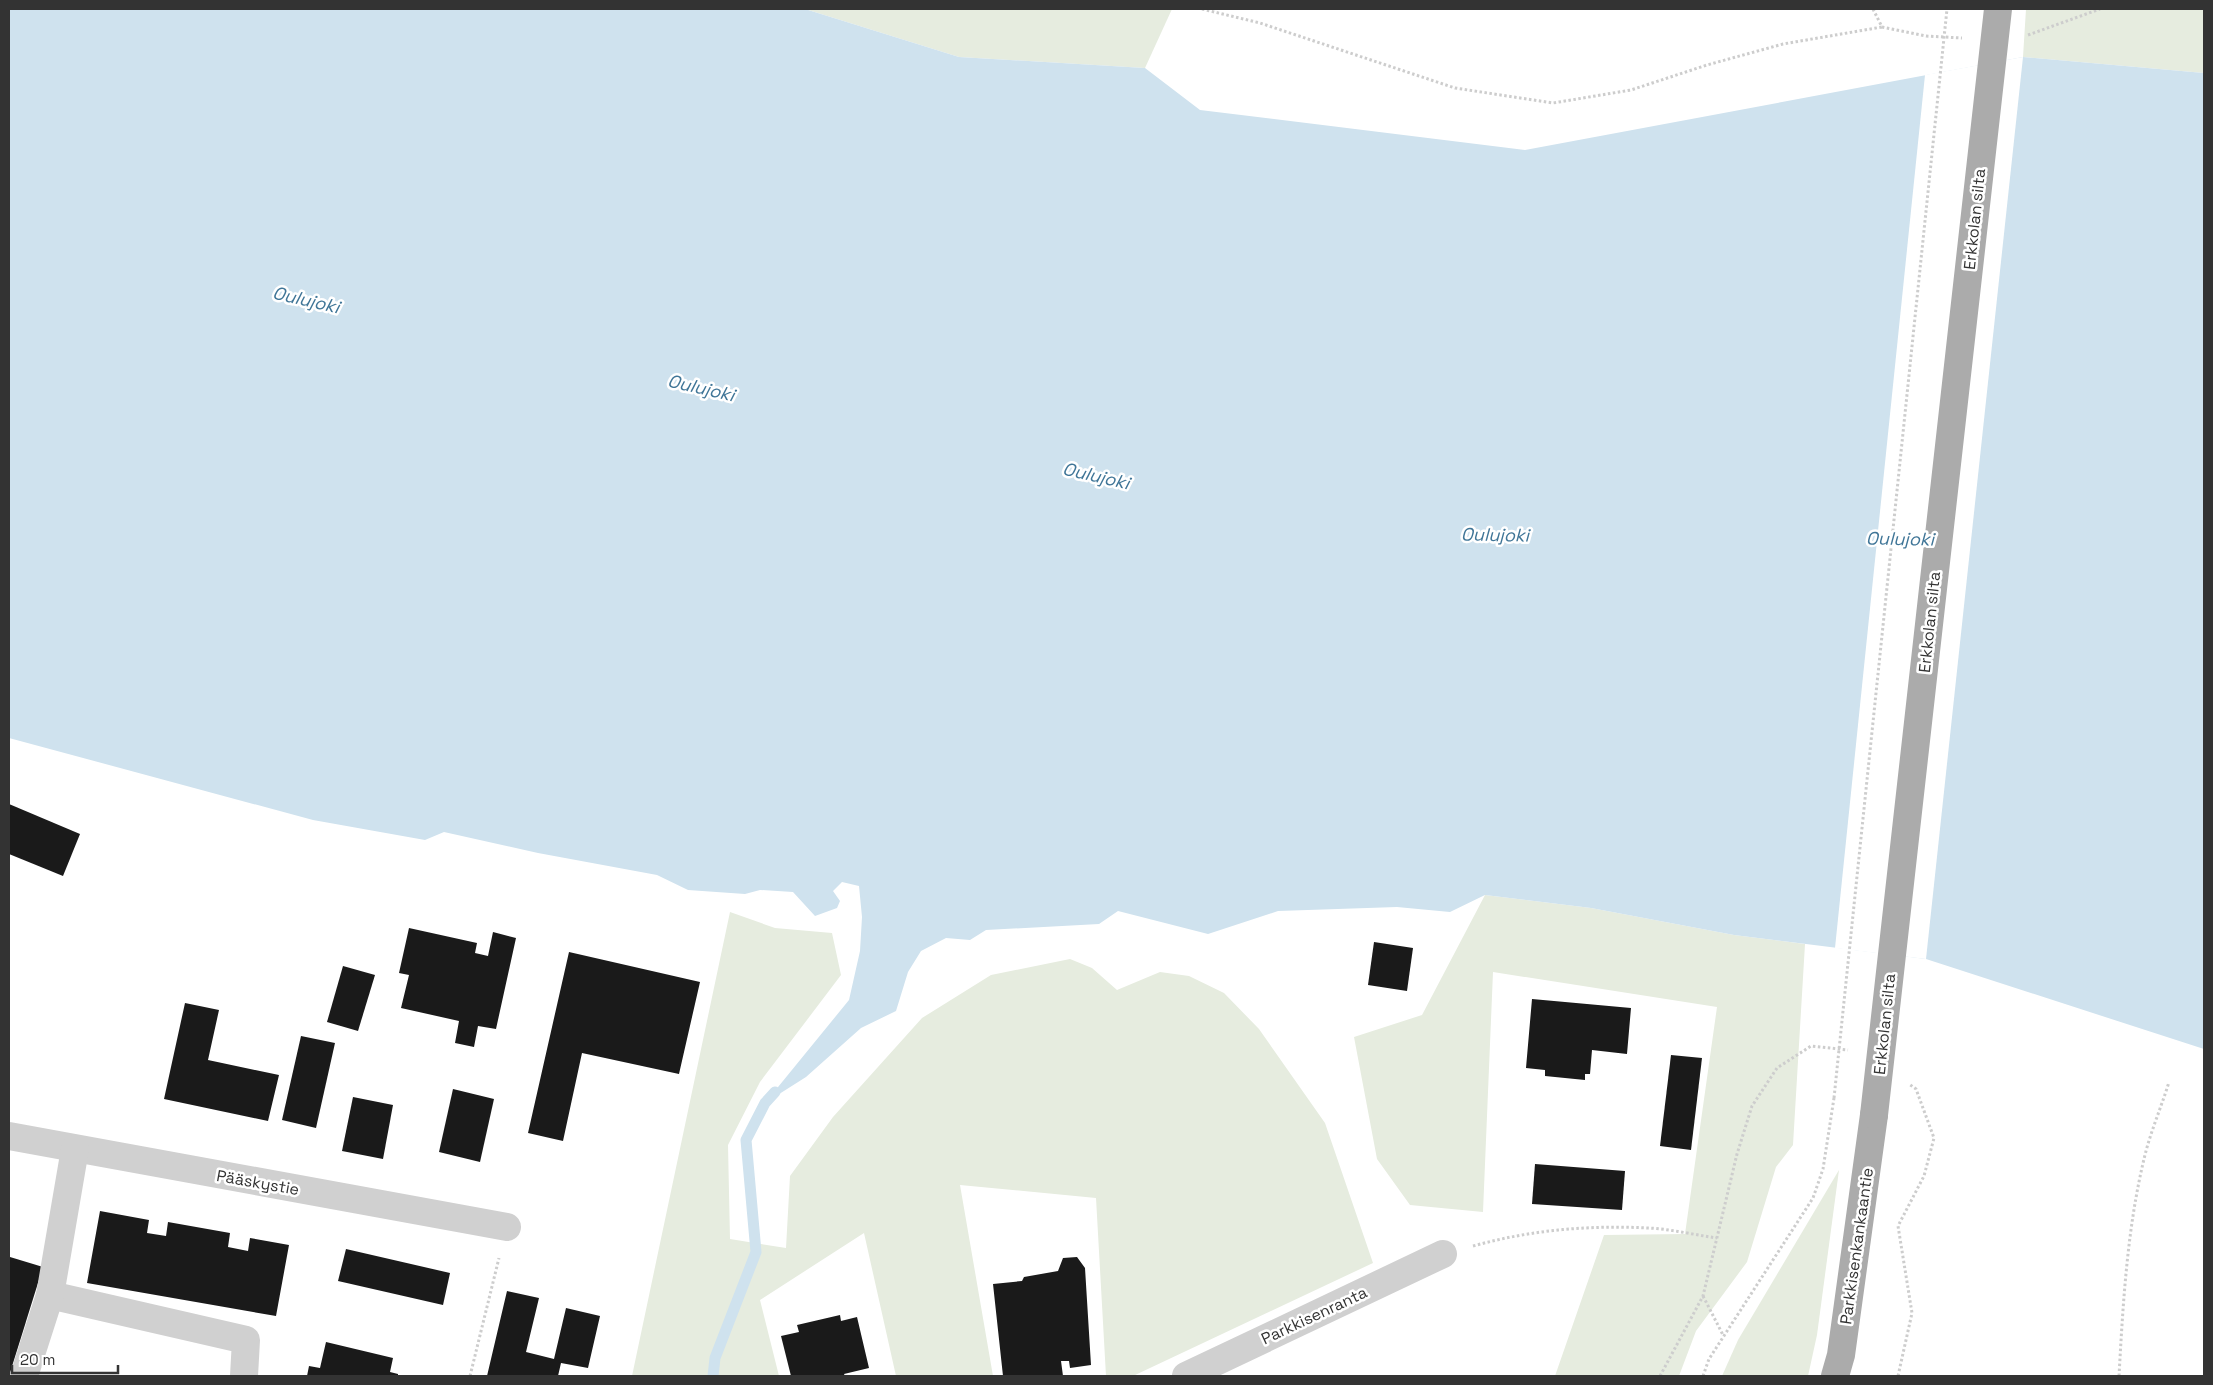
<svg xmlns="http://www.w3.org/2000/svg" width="2213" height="1385" viewBox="0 0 2213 1385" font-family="'Space Grotesk',sans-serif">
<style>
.green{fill:#e6ecdf}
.water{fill:#cfe2ee}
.pier{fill:#fff}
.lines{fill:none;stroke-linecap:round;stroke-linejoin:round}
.stream{stroke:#cfe2ee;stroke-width:11}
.building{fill:#1a1a1a}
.path{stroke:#cdcdcd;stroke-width:3;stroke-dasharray:2.5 2.5;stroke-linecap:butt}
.minor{stroke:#d0d0d0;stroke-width:28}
.major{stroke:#ababab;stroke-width:28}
.path-bridge{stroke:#cdcdcd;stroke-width:3;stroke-dasharray:2.5 2.5;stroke-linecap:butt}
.major-bridge{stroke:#ababab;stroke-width:28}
.labels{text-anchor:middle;stroke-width:5;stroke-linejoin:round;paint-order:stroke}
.street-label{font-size:16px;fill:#333;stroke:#fff}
.water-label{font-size:18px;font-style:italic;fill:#3f7597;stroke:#fff}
</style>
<rect width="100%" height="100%" fill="#fff"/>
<g class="green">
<path d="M805,9h367l-27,59 -186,-11z"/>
<path d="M2026,9h178v64l-181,-16z"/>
<path d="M1485,895l106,13 143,27 71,9 -12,201 -17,22 -29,95 -51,69 -17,45h-124l49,-141 81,-1 32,-227 -224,-35 -10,240 -73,-7 -33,-46 -23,-122 68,-22z"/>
<path d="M730,912l45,16 57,5 9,42 -81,107 -32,63 2,94 56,9 4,-72 43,-59 89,-99 69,-43 79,-16 22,9 25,22 43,-18 29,4 35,17 35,36 66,94 48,140 -240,113h-27l-10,-178 -136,-13 33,191h-97l-32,-143 -104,67 19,76h-147z"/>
<path d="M1839,1170l-22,165 -9,41h-86l16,-36z"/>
</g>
<path class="water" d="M9,9h796l154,48 186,11 55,42 325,40 498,-93 181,16v976l-278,-90 -192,-24 -143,-27 -106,-13 -35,17 -53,-5 -119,4 -70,23 -90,-23 -19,13 -113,6 -16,10 -24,-2 -25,13 -13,21 -12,39 -35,17 -55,49 -41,26 84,-103 11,-49 2,-34 -3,-31 -17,-4 -9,9 7,10 -3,7 -22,8 -22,-24 -33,-2 -15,4 -57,-4 -31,-15 -119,-22 -94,-21 -19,8 -112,-20 -304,-82z"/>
<path class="pier" d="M2023,57l-97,902 -91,-11 90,-873z"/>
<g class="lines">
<path class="stream" d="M713,1376l2,-18 41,-106 -10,-112 19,-37 10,-11"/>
</g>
<g class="building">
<path d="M9,804l71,30 -17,42 -54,-22z"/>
<path d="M409,928l68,15 -2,10 13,3 5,-24 23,6 -20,91 -18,-3 -4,21 -19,-4 4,-22 -58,-13 8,-33 -10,-2z"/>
<path d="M1374,942l39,6 -6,43 -39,-6z"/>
<path d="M569,952l131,30 -21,92 -97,-21 -19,88 -35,-8z"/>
<path d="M343,966l32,9 -17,56 -31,-9z"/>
<path d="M1532,999l99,9 -4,46 -35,-4 -2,24h-5v6l-40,-4v-6l-19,-2z"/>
<path d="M185,1003l34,7 -11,50 71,15 -11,46 -104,-22z"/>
<path d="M301,1036l34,7 -19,85 -34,-8z"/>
<path d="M1671,1055l31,3 -11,92 -31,-4z"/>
<path d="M453,1089l41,10 -14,63 -41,-10z"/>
<path d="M353,1097l40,8 -10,54 -41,-8z"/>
<path d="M1535,1164l90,7 -3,39 -90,-6z"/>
<path d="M100,1211l49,9 -2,13 19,3 2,-14 62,11 -2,14 20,4 2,-13 39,7 -13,71 -189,-33z"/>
<path d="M346,1249l104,24 -7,32 -105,-24z"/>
<path d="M10,1257l33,10 -34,109v-113z"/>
<path d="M1077,1257l8,11 6,97 -21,3 -1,-7h-8l2,15h-60l-10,-92 29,-3 2,-4 34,-6 5,-13z"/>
<path d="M507,1291l32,7 -13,54 28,7 12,-51 34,8 -12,52 -27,-5 -3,13h-71z"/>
<path d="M840,1315l1,6 16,-4 12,51 -25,6 1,2h-54l-10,-40 18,-4 -2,-7z"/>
<path d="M326,1342l67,16 -3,14 8,2v2h-91l2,-10 11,2z"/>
</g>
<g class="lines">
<g class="path">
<path d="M1202,9l58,14 195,65 98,15 78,-13 76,-25 76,-21 99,-17"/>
<path d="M1873,9l9,18 44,9 36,2"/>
<path d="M2028,35l72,-26"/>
<path d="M1473,1246c58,-16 115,-21 175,-18 23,1 47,7 69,10"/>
<path d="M1703,1296l20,39"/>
<path d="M470,1376l29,-118"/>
<path d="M1660,1376l43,-80 34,-142 15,-48 25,-38 34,-22 37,4"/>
<path d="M1703,1376l6,-17 104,-161 10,-29 11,-71"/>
<path d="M1898,1376l14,-63 -14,-87 26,-50 10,-38 -18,-49 -7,-5"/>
<path d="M2119,1376c4,-72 8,-146 25,-217 6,-26 17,-51 25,-77"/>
</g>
<g class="minor">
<path d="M9,1136l498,91"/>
<path d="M50,1295l196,45 -2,36"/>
<path d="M24,1376l26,-81 25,-146"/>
<path d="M1186,1376l257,-122"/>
</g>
<path class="major" d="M1835,1376l6,-21 33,-240"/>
<path class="path-bridge" d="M1834,1098l113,-1089"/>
<path class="major-bridge" d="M1874,1115l124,-1106"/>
</g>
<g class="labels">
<g class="street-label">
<text transform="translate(1974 219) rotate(-84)" y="6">Erkkolan silta</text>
<text transform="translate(1929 622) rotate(-84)" y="6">Erkkolan silta</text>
<text transform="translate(1884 1024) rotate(-84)" y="6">Erkkolan silta</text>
<text transform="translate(258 1182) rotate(10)" y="6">Pääskystie</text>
<text transform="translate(1856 1246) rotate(-82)" y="6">Parkkisenkankaantie</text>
<text transform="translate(1314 1315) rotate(-25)" y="6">Parkkisenranta</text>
</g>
<g class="water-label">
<text transform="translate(306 300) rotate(13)" y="6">Oulujoki</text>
<text transform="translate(701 388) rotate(13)" y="6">Oulujoki</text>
<text transform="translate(1096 476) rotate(13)" y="6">Oulujoki</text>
<text transform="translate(1495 535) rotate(1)" y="6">Oulujoki</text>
<text transform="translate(1900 539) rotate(1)" y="6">Oulujoki</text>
</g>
</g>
<rect width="2213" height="1385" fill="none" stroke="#333333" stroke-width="20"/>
<path d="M12 1365v8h106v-8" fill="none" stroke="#333333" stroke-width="2.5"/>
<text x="20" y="1365" font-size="15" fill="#333333" stroke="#ffffff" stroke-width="4" paint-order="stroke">20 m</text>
</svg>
